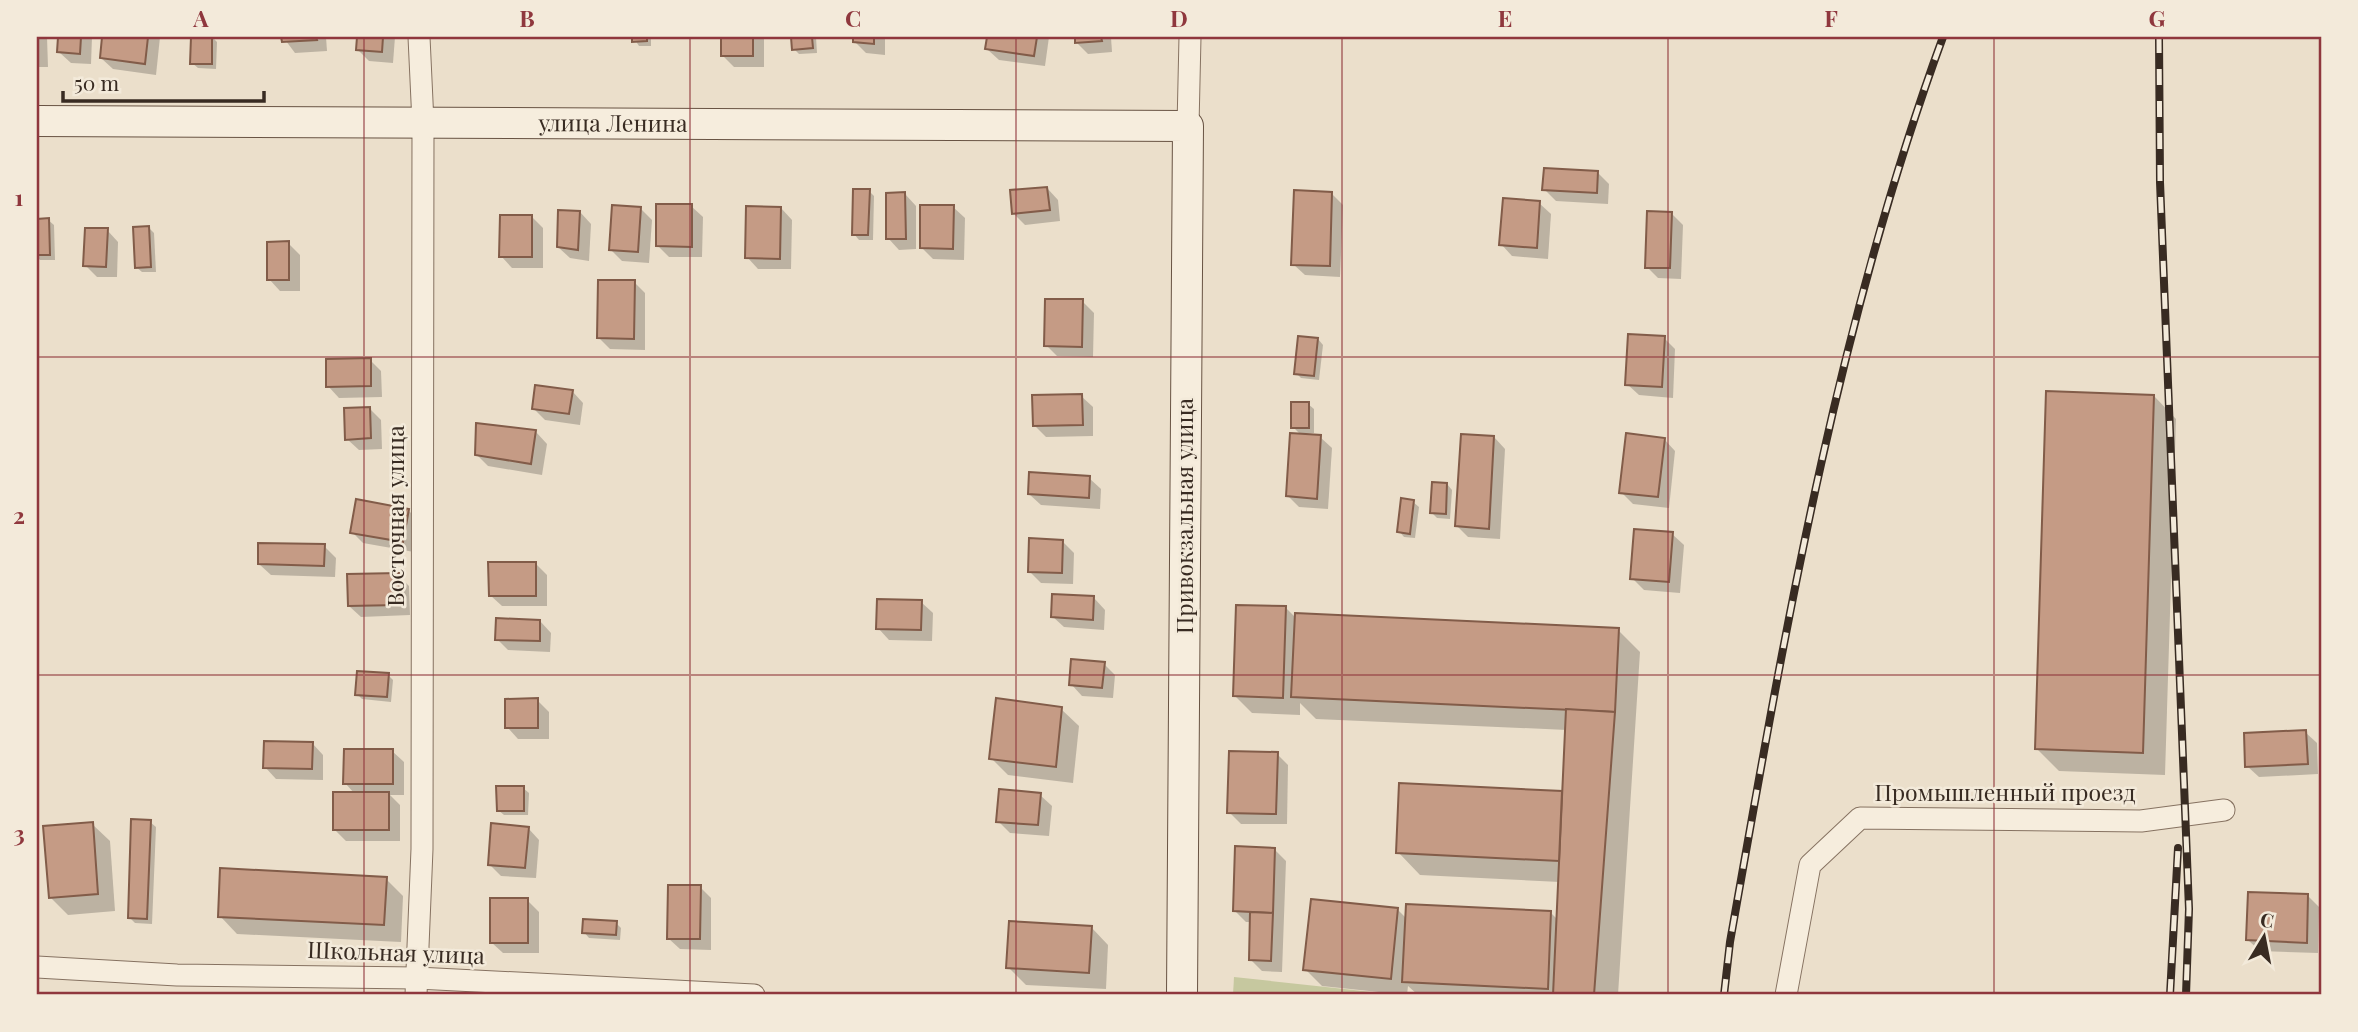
<svg xmlns="http://www.w3.org/2000/svg" width="2358" height="1032" viewBox="0 0 2358 1032" font-family="'Playfair Display',serif">
<style>
.green{fill:#c6c89f}
.shadow{fill:#0003}
.building{fill:#c59b85;stroke:#825c49;stroke-width:2}
.lines{fill:none;stroke-linecap:round;stroke-linejoin:round}
.street-casing{stroke:#867261;stroke-width:23}
.secondary-casing{stroke:#685343;stroke-width:32}
.street{stroke:#f6eddd;stroke-width:21}
.secondary{stroke:#f6eddd;stroke-width:30}
.rail-casing{stroke:#382b22;stroke-width:8}
.rail{stroke:#f3eada;stroke-width:5;stroke-dasharray:16;stroke-linecap:butt}
.grid{fill:none;stroke:#8f373d;stroke-width:2;stroke-opacity:0.55}
.labels{text-anchor:middle;stroke-width:5;stroke-linejoin:round;paint-order:stroke}
.street-label{font-size:23px;fill:#382b22;stroke:#f3eada}
.neatline{fill:none;stroke:#8f373d;stroke-width:2.5}
.grid-label{font-size:23px;text-anchor:middle;font-weight:bold;fill:#8f373d}
</style>
<rect width="100%" height="100%" fill="#ebdfcb"/>
<path class="green" d="M1234,977l166,18h-167z"/>
<g class="shadow">
<path d="M37,37h10l1,30h-11z"/>
<path d="M60,37h32l-1,27 -20,-1 -12,-11z"/>
<path d="M104,37h56l-4,38 -43,-6 -12,-11z"/>
<path d="M193,37h19l5,5 -1,27 -18,-1 -6,-5z"/>
<path d="M283,37h43l1,14 -32,2z"/>
<path d="M358,37h37l-2,26 -24,-2 -12,-12z"/>
<path d="M633,37h18v9h-12z"/>
<path d="M723,37h41v30h-30l-12,-12z"/>
<path d="M793,37h23l1,16 -18,1 -5,-5z"/>
<path d="M855,37h30v18l-19,-2 -11,-11z"/>
<path d="M989,37h60l-4,29 -46,-6 -12,-11z"/>
<path d="M1076,37h35l1,15 -24,2 -11,-11z"/>
<path d="M1598,173l11,11 -1,20 -52,-3 -12,-12z"/>
<path d="M1047,188l11,12 2,21 -35,4 -11,-11z"/>
<path d="M869,191l5,5 -1,44h-14l-5,-6z"/>
<path d="M1331,193l12,12 -3,72 -35,-2 -12,-11z"/>
<path d="M905,194l11,12v43l-17,1 -11,-12z"/>
<path d="M1539,203l12,11 -3,45 -36,-3 -11,-12z"/>
<path d="M691,206l12,11 -1,40h-33l-11,-11z"/>
<path d="M953,207l12,11 -1,42 -31,-1 -11,-11z"/>
<path d="M640,208l12,12 -3,43 -27,-2 -12,-12z"/>
<path d="M781,208l11,12 -1,49h-33l-11,-12z"/>
<path d="M580,212l11,12 -2,37 -19,-3 -12,-11z"/>
<path d="M1671,213l12,12 -2,54 -23,-1 -11,-11z"/>
<path d="M532,217l11,11v40h-31l-11,-12z"/>
<path d="M37,220h11l6,5 1,35h-15l-3,-3z"/>
<path d="M149,228l5,5 2,39h-14l-6,-5z"/>
<path d="M107,230l11,12 -1,35h-20l-12,-12z"/>
<path d="M288,243l12,12v36h-20l-11,-12z"/>
<path d="M634,282l11,11v57l-35,-1 -11,-11z"/>
<path d="M1082,301l12,12 -1,44 -36,-1 -11,-11z"/>
<path d="M1664,338l11,11 -2,49 -34,-3 -12,-11z"/>
<path d="M1318,339l5,6 -4,35 -18,-2 -5,-5z"/>
<path d="M370,360l11,11 1,26 -43,1 -11,-12z"/>
<path d="M572,391l11,12 -3,22 -35,-5 -11,-11z"/>
<path d="M1081,396l12,11v29l-47,1 -12,-12z"/>
<path d="M2154,396l22,23 -11,356 -106,-4 -22,-22z"/>
<path d="M1308,404l6,5v24l-14,1 -7,-7z"/>
<path d="M369,408l12,12 1,29 -23,1 -12,-11z"/>
<path d="M536,432l11,12 -5,31 -54,-9 -11,-11z"/>
<path d="M1320,437l12,11 -4,61 -29,-2 -11,-11z"/>
<path d="M1494,437l11,12 -5,90 -32,-2 -11,-11z"/>
<path d="M1664,439l11,12 -6,57 -36,-4 -12,-12z"/>
<path d="M1089,478l12,11 -1,20 -59,-4 -12,-11z"/>
<path d="M1447,484l5,6 -2,29 -13,-1 -5,-5z"/>
<path d="M1413,502l6,5 -4,31 -11,-1 -5,-6z"/>
<path d="M408,510l12,12 -6,30 -51,-9 -11,-11z"/>
<path d="M1672,534l12,11 -4,48 -36,-3 -12,-12z"/>
<path d="M1062,541l12,12 -1,31 -32,-1 -12,-12z"/>
<path d="M324,546l12,12 -1,19 -64,-2 -12,-11z"/>
<path d="M536,564l11,11v31h-45l-12,-11z"/>
<path d="M398,575l11,11 1,29 -49,2 -12,-11z"/>
<path d="M1094,598l11,12 -1,20 -40,-3 -12,-11z"/>
<path d="M921,602l12,11 -1,28 -43,-1 -11,-12z"/>
<path d="M1286,608l11,11 321,11 22,22 -22,343h-200l-10,-9 -1,9 -85,-9 -17,-17 92,-60 10,10 143,-7 8,8 2,-38 -140,-7 -22,-23 3,-67 163,8 3,-63 -251,-11 -16,-16v12l-48,-2 -17,-17z"/>
<path d="M540,621l11,12 -1,19 -42,-2 -11,-11z"/>
<path d="M1104,664l11,11 -2,23 -31,-2 -11,-12z"/>
<path d="M388,675l5,5 -2,22 -29,-3 -5,-5z"/>
<path d="M537,700l12,12v27h-31l-11,-12z"/>
<path d="M1061,709l18,17 -6,57 -65,-8 -17,-17z"/>
<path d="M2305,732l12,11 1,31 -59,3 -12,-11z"/>
<path d="M312,743l11,12v25l-47,-1 -11,-12z"/>
<path d="M392,751l12,11v33h-14l10,10v36h-54l-11,-11 20,-36 -10,-11z"/>
<path d="M1277,754l11,11 -1,59h-46l-12,-12z"/>
<path d="M523,788l6,5 -1,22h-24l-6,-5z"/>
<path d="M1040,795l12,11 -3,30 -39,-3 -12,-12z"/>
<path d="M150,822l6,5 -4,97 -17,-1 -5,-5z"/>
<path d="M92,824l18,17 5,70 -47,4 -18,-18z"/>
<path d="M528,828l11,12 -3,38 -35,-2 -12,-12z"/>
<path d="M1275,850l11,11 -4,111 -20,-1 -12,-12 2,-37h-6l-12,-12z"/>
<path d="M386,879l17,17 -2,46 -164,-8 -17,-18z"/>
<path d="M700,887l11,11v52l-31,-1 -12,-11z"/>
<path d="M2308,896l11,11 -1,46 -58,-2 -12,-11z"/>
<path d="M527,900l12,12v41h-36l-12,-11z"/>
<path d="M616,923l5,5 -1,12 -31,-2 -5,-6z"/>
<path d="M1091,927l17,18 -2,44 -80,-4 -18,-18z"/>
</g>
<g class="building">
<path d="M58,37h23l-1,17 -23,-2z"/>
<path d="M102,37h46l-3,27 -45,-6z"/>
<path d="M191,37h21v27h-22z"/>
<path d="M281,37h35l1,3 -35,2z"/>
<path d="M357,37h26l-1,15 -26,-2z"/>
<path d="M632,37h15v4l-15,1z"/>
<rect x="721" y="37" width="32" height="19"/>
<path d="M791,37h21l1,11 -21,2z"/>
<path d="M853,37h21v7l-21,-2z"/>
<path d="M987,37h50l-3,19 -49,-7z"/>
<path d="M1075,37h26l1,4 -27,2z"/>
<path d="M1544,168l54,3 -1,22 -55,-3z"/>
<path d="M1047,187l3,23 -38,4 -2,-24z"/>
<path d="M853,189h17l-2,46h-16z"/>
<path d="M1294,190l38,2 -2,74 -39,-1z"/>
<path d="M905,192l1,47h-20v-46z"/>
<path d="M1503,198l37,3 -3,47 -38,-3z"/>
<path d="M656,204h36v43l-36,-1z"/>
<path d="M612,205l29,2 -3,45 -29,-2z"/>
<path d="M920,205h34l-1,44 -33,-1z"/>
<path d="M746,206l35,1 -1,52 -35,-1z"/>
<path d="M558,210l22,1 -2,39 -21,-3z"/>
<path d="M1647,211l25,1 -2,56h-25z"/>
<path d="M500,215h32v42h-33z"/>
<path d="M49,218l1,37h-13v-36z"/>
<path d="M149,226l2,41 -16,1 -2,-41z"/>
<path d="M85,228h23l-2,39 -23,-1z"/>
<path d="M289,241v39h-22v-38z"/>
<path d="M598,280h37l-1,59 -37,-1z"/>
<path d="M1045,299h38l-1,48 -38,-1z"/>
<path d="M1628,334l37,2 -3,51 -37,-2z"/>
<path d="M1298,336l20,2 -4,38 -20,-2z"/>
<path d="M371,358v28l-45,1v-28z"/>
<path d="M535,385l38,5 -4,24 -37,-5z"/>
<path d="M2046,391l108,4 -11,358 -108,-4z"/>
<path d="M1082,394l1,31 -50,1 -1,-31z"/>
<rect x="1291" y="402" width="18" height="26"/>
<path d="M370,407l1,31 -26,2 -1,-32z"/>
<path d="M476,423l60,7 -5,34 -56,-9z"/>
<path d="M1290,433l31,2 -4,64 -31,-3z"/>
<path d="M1626,433l39,5 -7,59 -39,-4z"/>
<path d="M1461,434l33,2 -5,93 -34,-3z"/>
<path d="M1029,472l61,4 -1,22 -61,-4z"/>
<path d="M1432,482l15,1 -1,31 -16,-1z"/>
<path d="M1401,498l13,2 -4,34 -13,-2z"/>
<path d="M356,499l53,10 -6,33 -53,-9z"/>
<path d="M1634,529l39,3 -4,50 -39,-3z"/>
<path d="M1029,538l34,2 -1,33 -34,-1z"/>
<path d="M258,543l67,1 -1,22 -66,-2z"/>
<path d="M488,562h48v34h-47z"/>
<path d="M399,573v32l-51,1 -1,-32z"/>
<path d="M1052,594l42,2 -1,24 -42,-3z"/>
<path d="M877,599l45,1 -1,30 -45,-1z"/>
<path d="M1236,605l50,1 -3,92 -50,-2z"/>
<path d="M1295,613l324,15 -4,84 -324,-15z"/>
<path d="M496,618l44,2v21l-45,-1z"/>
<path d="M1071,659l34,3 -3,26 -33,-3z"/>
<path d="M357,671l32,2 -2,24 -32,-2z"/>
<path d="M538,698v30h-33v-29z"/>
<path d="M996,698l66,9 -6,60 -67,-8z"/>
<path d="M1566,709l49,3 -21,283h-41z"/>
<path d="M2306,730l2,34 -63,3 -1,-34z"/>
<path d="M264,741l49,1 -1,27 -49,-1z"/>
<path d="M344,749h49v35h-50z"/>
<path d="M1229,751l49,1 -2,62 -49,-1z"/>
<path d="M1399,783l163,8 -3,70 -163,-8z"/>
<path d="M496,786h28v25h-27z"/>
<path d="M999,789l42,4 -3,32 -42,-3z"/>
<rect x="333" y="792" width="56" height="38"/>
<path d="M131,819l20,1 -4,99 -19,-1z"/>
<path d="M93,822l5,72 -49,4 -6,-72z"/>
<path d="M491,823l38,4 -4,41 -37,-3z"/>
<path d="M1235,846l40,2 -2,65 -40,-2z"/>
<path d="M220,868l167,9 -3,48 -166,-8z"/>
<path d="M668,885h33l-1,54h-33z"/>
<path d="M2248,892l60,2 -1,49 -61,-3z"/>
<rect x="490" y="898" width="38" height="45"/>
<path d="M1311,899l87,9 -7,71 -88,-9z"/>
<path d="M1406,904l145,7 -3,78 -146,-7z"/>
<path d="M1250,912l23,1 -2,48 -22,-1z"/>
<path d="M583,919l34,2 -1,14 -34,-2z"/>
<path d="M1009,921l83,5 -3,47 -83,-5z"/>
</g>
<g class="lines">
<defs>
<g id="street">
<path d="M1188,126l2,-89"/>
<path d="M37,967l140,8 240,3 337,17"/>
<path d="M416,995l6,-146 1,-726 -4,-86"/>
<path d="M1786,995l24,-130 50,-47 281,3 83,-11"/>
</g>
<g id="secondary">
<path id="s1" d="M37,121l1151,5 -6,869"/>
</g>
</defs>
<use href="#street" class="street-casing"/>
<use href="#secondary" class="secondary-casing"/>
<use href="#street" class="street"/>
<use href="#secondary" class="secondary"/>
<defs>
<g id="rail">
<path d="M2159,37l1,145 29,727 -3,86"/>
<path d="M1724,995l6,-53c54,-305 106,-614 213,-905"/>
<path d="M2170,995l8,-147"/>
</g>
</defs>
<use href="#rail" class="rail-casing"/>
<use href="#rail" class="rail"/>
</g>
<path class="grid" d="M364,37v958M690,37v958M1016,37v958M1342,37v958M1668,37v958M1994,37v958M37,357h2284M37,675h2284"/>
<g class="labels">
<g class="street-label">
<text dy="8" stroke="none"><textPath href="#s1" startOffset="576">улица Ленина</textPath></text>
<text transform="translate(396 516) rotate(-90)" y="8">Восточная улица</text>
<text transform="translate(1185 516) rotate(-90)" y="8">Привокзальная улица</text>
<text x="2005" y="801">Промышленный проезд</text>
<text transform="translate(396 953) rotate(2)" y="8">Школьная улица</text>
</g>
</g>
<rect width="2358" height="1032" fill="none" stroke="#f3eada" stroke-width="77"/>
<g transform="translate(2264 937) rotate(10)" stroke="#f3eada" stroke-width="5" paint-order="stroke">
<path d="M0-5L12 26L0 18L-12 26Z" fill="#382b22"/>
<text y="-10" font-size="19" font-weight="bold" text-anchor="middle" fill="#382b22">С</text>
</g>
<path d="M63 91v10h201v-10" fill="none" stroke="#382b22" stroke-width="3.5"/>
<text x="74" y="91" font-size="21" fill="#382b22" stroke="#f3eada" stroke-width="5" paint-order="stroke">50 m</text>
<rect x="38" y="38" width="2282" height="955" class="neatline"/>
<g class="grid-label">
<text x="201" y="27">A</text>
<text x="527" y="27">B</text>
<text x="853" y="27">C</text>
<text x="1179" y="27">D</text>
<text x="1505" y="27">E</text>
<text x="1831" y="27">F</text>
<text x="2157" y="27">G</text>
<text x="19" y="206">1</text>
<text x="19" y="524">2</text>
<text x="19" y="842">3</text>
</g>
</svg>
